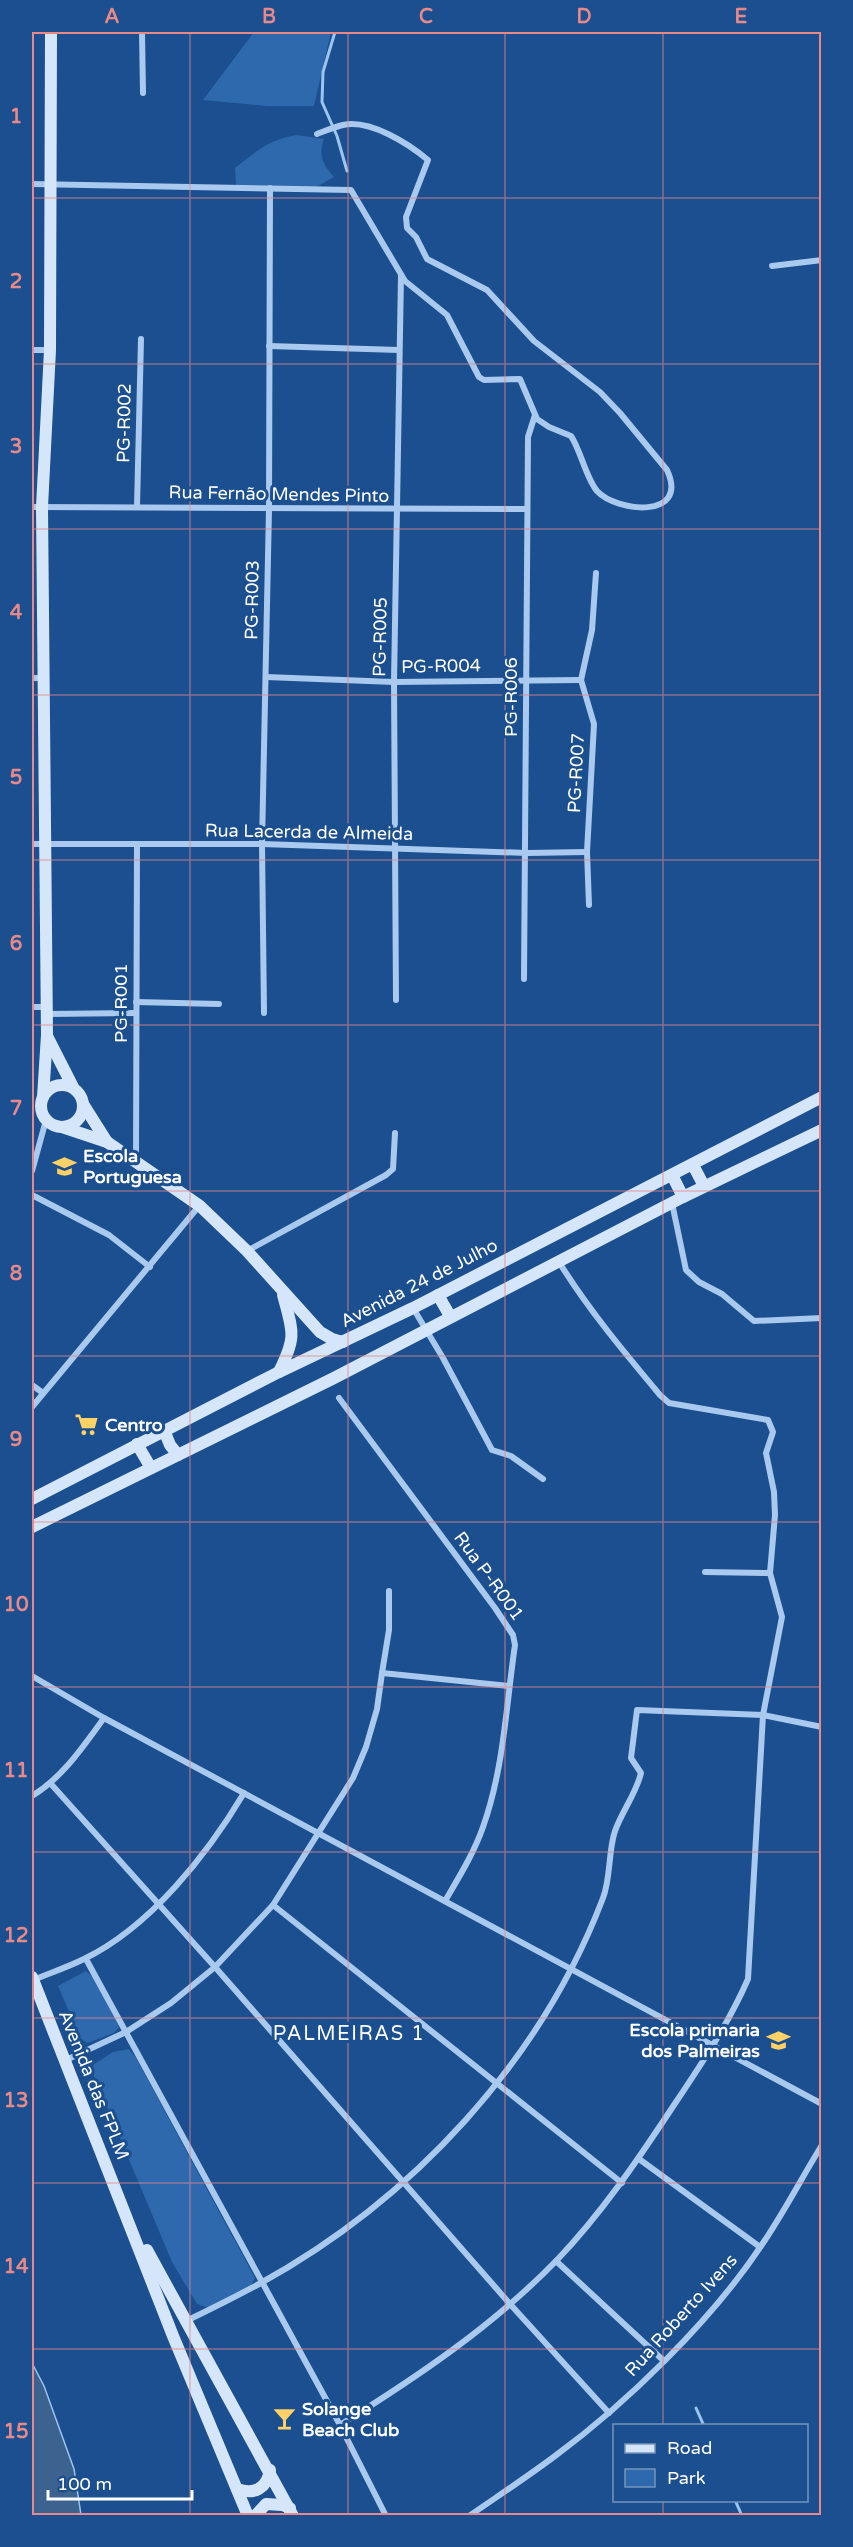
<svg xmlns="http://www.w3.org/2000/svg" width="853" height="2547" viewBox="0 0 853 2547" font-family="'Varela Round',sans-serif">
<style>
.green{fill:#2e69ad}
.water{fill:#3c6290;stroke:#9cc4f0;stroke-width:1.5}
.lines{fill:none;stroke-linecap:round;stroke-linejoin:round}
.stream{stroke:#9cc4f0;stroke-width:3}
.street{stroke:#a9c9ee;stroke-width:6}
.secondary{stroke:#d6e6fa;stroke-width:12}
.grid{fill:none;stroke:#e88989;stroke-width:1.5;stroke-opacity:0.55}
.labels{text-anchor:middle;stroke-width:6;stroke-linejoin:round;paint-order:stroke}
.street-label{font-size:18px;fill:#fff;stroke:#1b4f8f}
.poi-label{font-size:18px;font-weight:bold;fill:#fff;stroke:#1b4f8f;text-anchor:start}
.neighbourhood-label{font-size:20px;letter-spacing:1.5px;fill:#fff;stroke:#1b4f8f}
.neatline{fill:none;stroke:#e88989;stroke-width:2}
.grid-label{font-size:20px;text-anchor:middle;font-weight:bold;fill:#e88989}
</style>
<rect width="100%" height="100%" fill="#1b4f8f"/>
<g class="green">
<path d="M254,32h77l-17,74h-47l-64,-6z"/>
<path d="M296,135l28,4c-6,17 -1,25 10,38l-21,12 -77,-4 -1,-17c22,-17 33,-28 61,-33z"/>
<path d="M86,1971l8,7 25,49 -5,6 -27,10 -6,-4 -23,-53z"/>
<path d="M129,2049l7,9 119,220 -5,9 -41,21 -12,-4 -25,-42 -79,-188v-9l20,-13z"/>
</g>
<path class="water" d="M32,2363l12,23 30,83 7,46h-49z"/>
<g class="lines">
<g class="stream">
<path d="M335,32l-12,40 -1,30 15,34 10,35"/>
<path d="M696,2408l8,18"/>
<path d="M735,2500l7,16"/>
</g>
<g class="street">
<path d="M142,32l1,61"/>
<path d="M32,184l319,6 54,91 42,34 32,62 5,3 36,-1 17,40 12,8 22,9c10,15 15,42 26,55 19,21 93,29 70,-21l-47,-57 -20,-21 -66,-51 -47,-51 -60,-31 -11,-22 -9,-9 -1,-11 22,-57c-19,-16 -58,-41 -85,-35 -9,2 -18,6 -26,9"/>
<path d="M772,266l50,-6"/>
<path d="M269,346l130,4"/>
<path d="M32,350h18"/>
<path d="M32,507l495,2"/>
<path d="M137,507l4,-168"/>
<path d="M266,677l128,5 187,-2"/>
<path d="M32,678h13"/>
<path d="M32,844h230l265,9 60,-1"/>
<path d="M589,905l-2,-53 7,-128 -13,-44 11,-50 4,-57"/>
<path d="M524,979l4,-542 7,-22"/>
<path d="M396,1000l-2,-318 7,-407"/>
<path d="M136,1002l83,2"/>
<path d="M32,1007h14"/>
<path d="M264,1013l-2,-169 7,-335 1,-321"/>
<path d="M46,1014l90,-1"/>
<path d="M136,1161l1,-316"/>
<path d="M32,1171l14,-51"/>
<path d="M32,1195l77,40 41,32"/>
<path d="M672,1203l14,67 13,12 23,12 32,27 68,-3"/>
<path d="M247,1251l139,-76 7,-6 2,-36"/>
<path d="M413,1308l30,50 49,92 19,6 32,23"/>
<path d="M32,1385l11,8"/>
<path d="M339,1398l156,210 18,27 2,10c-9,61 -11,123 -32,182 -9,26 -24,50 -38,74"/>
<path d="M32,1407l167,-201"/>
<path d="M705,1572l65,1"/>
<path d="M382,1673l127,13"/>
<path d="M32,1676l72,42 718,386"/>
<path d="M51,1784l164,183 295,337 99,109"/>
<path d="M32,1796c31,-19 50,-48 72,-78"/>
<path d="M273,1905l349,278"/>
<path d="M86,1959l254,466 46,91"/>
<path d="M33,1980c17,-7 35,-13 51,-21 66,-32 123,-104 160,-166"/>
<path d="M66,2060l60,-28 45,-29 44,-36 58,-62 80,-127 13,-31 11,-38 5,-36 7,-43v-39"/>
<path d="M639,2159l121,88"/>
<path d="M556,2261l108,100"/>
<path d="M186,2321c25,-12 49,-24 73,-37 153,-84 282,-223 344,-386 8,-21 5,-46 12,-67 7,-20 21,-37 26,-58l-10,-15 6,-48 126,5 59,12"/>
<path d="M340,2425c77,-48 153,-99 217,-165 44,-46 80,-99 115,-152 28,-42 56,-83 76,-129l15,-264 19,-98 -12,-44 5,-58 -1,-23 -8,-39 7,-21 -5,-12 -99,-17 -9,-8c-36,-43 -72,-86 -101,-133"/>
<path d="M469,2516c29,-20 58,-39 86,-60 72,-53 156,-135 206,-210 22,-32 40,-67 61,-101"/>
</g>
<g class="secondary">
<path d="M47,1036l26,51"/>
<circle cx="62" cy="1106" r="21"/>
<path d="M43,1097l4,-62 -5,-528 8,-157 1,-318"/>
<path d="M83,1104l24,38"/>
<path d="M62,1127l45,15 93,64 47,45 73,81 12,7 11,3"/>
<path d="M693,1165l11,21"/>
<path d="M672,1175l11,22"/>
<path d="M438,1295l12,21"/>
<path d="M279,1372c18,-36 14,-40 4,-77"/>
<path d="M164,1430l6,15 8,10"/>
<path d="M137,1444l14,24"/>
<path d="M32,1499l247,-127 134,-64 409,-211"/>
<path d="M32,1527l302,-149 349,-181 139,-67"/>
<path d="M32,1977l141,359 75,180"/>
<path d="M147,2250l146,266"/>
<path d="M237,2489c17,6 30,0 33,-19"/>
<path d="M255,2516l11,-12 16,1 8,3"/>
</g>
</g>
<path class="grid" d="M190,32v2484M348,32v2484M505,32v2484M663,32v2394M32,198h790M32,364h790M32,529h790M32,695h790M32,860h790M32,1025h790M32,1191h790M32,1356h790M32,1522h790M32,1687h790M32,1852h790M32,2018h790M32,2183h790M32,2349h790M663,2500v16"/>
<defs>
<symbol id="school-bare" viewBox="-9 -9 18 18"><path d="M0-5L7-2L0 1L-7-2ZM-4 1L0 2.5L4 1V4Q0 6-4 4Z" fill="#ffd166" stroke="#1b4f8f" stroke-width="2.5" paint-order="stroke"/></symbol>
<symbol id="supermarket-bare" viewBox="-9 -9 18 18"><path d="M-6-5.5h2.5l.6 2H6L4.5 2H-2.5L-4.4-4H-6ZM-1.5 3.2a1.3 1.3 0 1 0 .1 0ZM3 3.2a1.3 1.3 0 1 0 .1 0Z" fill="#ffd166" stroke="#1b4f8f" stroke-width="2.5" paint-order="stroke"/></symbol>
<symbol id="bar-bare" viewBox="-9 -9 18 18"><path d="M-6-5H6L.8 .8V4.5H3.5V6h-7V4.5H-.8V.8Z" fill="#ffd166" stroke="#1b4f8f" stroke-width="2.5" paint-order="stroke"/></symbol>
</defs>
<g fill-rule="evenodd">
<use href="#school-bare" x="48" y="1150" width="33" height="33"/>
<use href="#supermarket-bare" x="70" y="1408" width="33" height="33"/>
<use href="#school-bare" x="762" y="2024" width="33" height="33"/>
<use href="#bar-bare" x="268" y="2402" width="33" height="33"/>
</g>
<g class="labels">
<g class="street-label">
<text transform="translate(124 423) rotate(-89)" y="6">PG-R002</text>
<text transform="translate(279 494) rotate(1)" y="6">Rua Fernão Mendes Pinto</text>
<text transform="translate(252 600) rotate(-89)" y="6">PG-R003</text>
<text transform="translate(380 637) rotate(-89)" y="6">PG-R005</text>
<text transform="translate(441 666) rotate(-1)" y="6">PG-R004</text>
<text transform="translate(511 697) rotate(-90)" y="6">PG-R006</text>
<text transform="translate(576 773) rotate(-87)" y="6">PG-R007</text>
<text transform="translate(309 832) rotate(1)" y="6">Rua Lacerda de Almeida</text>
<text transform="translate(121 1003) rotate(-90)" y="6">PG-R001</text>
<text transform="translate(419 1283) rotate(-27)" y="6">Avenida 24 de Julho</text>
<text transform="translate(489 1576) rotate(54)" y="6">Rua P-R001</text>
<text transform="translate(94 2085) rotate(68)" y="6">Avenida das FPLM</text>
<text transform="translate(681 2315) rotate(-48)" y="6">Rua Roberto Ivens</text>
</g>
<g class="poi-label">
<text x="83" y="1162">Escola<tspan x="83" dy="21">Portuguesa</tspan></text>
<text x="105" y="1431">Centro</text>
<text x="760" y="2036" text-anchor="end">Escola primaria<tspan x="760" dy="21">dos Palmeiras</tspan></text>
<text x="302" y="2415">Solange<tspan x="302" dy="21">Beach Club</tspan></text>
</g>
<g class="neighbourhood-label">
<text x="349" y="2040">PALMEIRAS 1</text>
</g>
</g>
<rect width="853" height="2547" fill="none" stroke="#1b4f8f" stroke-width="66"/>
<rect x="613" y="2424" width="195" height="78" fill="#1b4f8f" stroke="#7695bc" stroke-width="1.5"/>
<rect x="625" y="2444" width="30" height="9" fill="#d6e6fa" stroke="#7695bc" stroke-width="1.5"/>
<text x="667" y="2454" font-size="18" fill="#ffffff">Road</text>
<rect x="625" y="2469" width="30" height="18" fill="#2e69ad" stroke="#7695bc" stroke-width="1.5"/>
<text x="667" y="2484" font-size="18" fill="#ffffff">Park</text>
<path d="M48 2490v9h144v-9" fill="none" stroke="#ffffff" stroke-width="3"/>
<text x="57" y="2490" font-size="18" fill="#ffffff" stroke="#1b4f8f" stroke-width="4.5" paint-order="stroke">100 m</text>
<rect x="33" y="33" width="787" height="2481" class="neatline"/>
<g class="grid-label">
<text x="112" y="23">A</text>
<text x="269" y="23">B</text>
<text x="426" y="23">C</text>
<text x="584" y="23">D</text>
<text x="741" y="23">E</text>
<text x="16" y="123">1</text>
<text x="16" y="288">2</text>
<text x="16" y="453">3</text>
<text x="16" y="619">4</text>
<text x="16" y="784">5</text>
<text x="16" y="950">6</text>
<text x="16" y="1115">7</text>
<text x="16" y="1280">8</text>
<text x="16" y="1446">9</text>
<text x="16" y="1611">10</text>
<text x="16" y="1777">11</text>
<text x="16" y="1942">12</text>
<text x="16" y="2107">13</text>
<text x="16" y="2273">14</text>
<text x="16" y="2438">15</text>
</g>
</svg>
